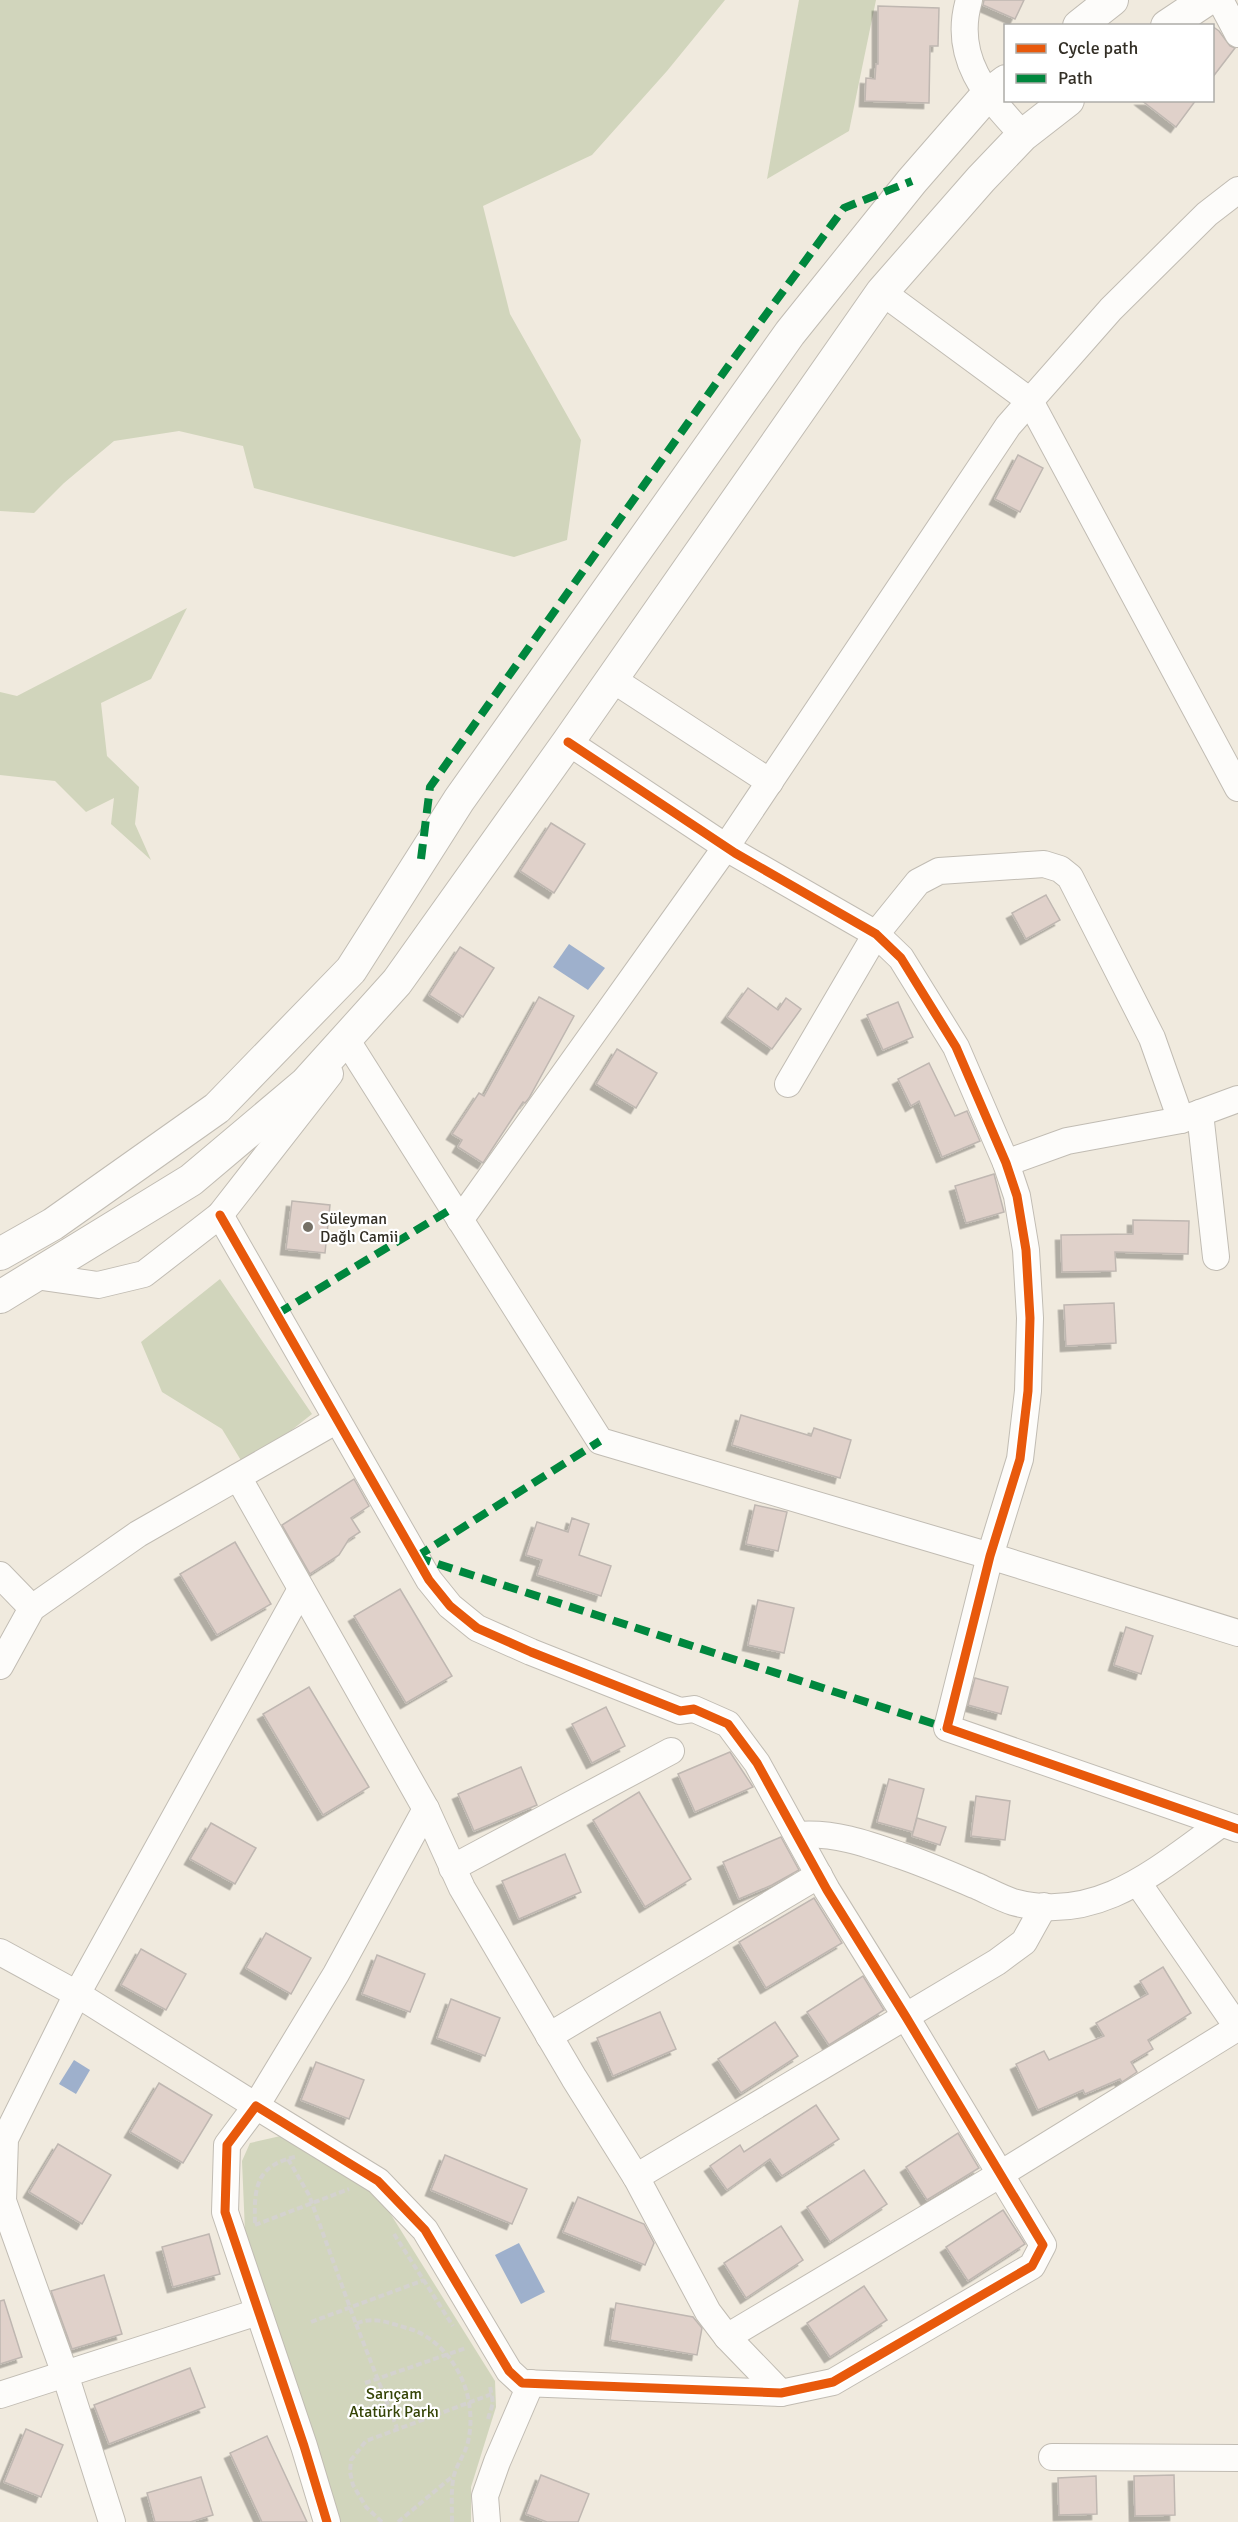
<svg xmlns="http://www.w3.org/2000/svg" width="1238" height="2522" viewBox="0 0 1238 2522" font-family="Signika,sans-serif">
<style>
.green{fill:#d1d5bc}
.water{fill:#9eb0cc}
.building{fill:#e0d1ca;stroke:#bfb7b1;stroke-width:1.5;filter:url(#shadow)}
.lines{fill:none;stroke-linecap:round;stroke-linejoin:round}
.minor-casing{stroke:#c1bcb3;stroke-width:28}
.major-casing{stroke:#c1bcb3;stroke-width:34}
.path{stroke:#d4d2cf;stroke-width:4;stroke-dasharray:6 3;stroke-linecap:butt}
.minor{stroke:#fdfcfa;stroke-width:26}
.major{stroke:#fdfcfa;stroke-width:32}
.quiet{stroke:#00873e;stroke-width:8;stroke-dasharray:15 8;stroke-linecap:butt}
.cycleway-casing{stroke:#fff;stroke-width:13}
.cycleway{stroke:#e8590c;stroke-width:9}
.poi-dot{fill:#757066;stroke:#fff;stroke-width:2}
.labels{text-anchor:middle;stroke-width:4.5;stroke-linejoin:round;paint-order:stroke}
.poi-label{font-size:16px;fill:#332f26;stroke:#fff;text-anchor:start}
.park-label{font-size:16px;fill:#354406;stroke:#fff}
</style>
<defs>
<filter id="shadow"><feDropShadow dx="-5.5" dy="5.5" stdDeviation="0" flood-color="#0004"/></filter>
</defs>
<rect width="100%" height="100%" fill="#f0eade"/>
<g class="green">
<path d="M0,0h725l-58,71 -75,84 -109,51 27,108 71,126 -14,100 -53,17 -260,-69 -11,-42 -64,-15 -65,10 -50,42 -30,30 -34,-2z"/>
<path d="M799,0h77l-27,131 -82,48z"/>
<path d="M187,608l-36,71 -50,24 6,53 32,31 -4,37 16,36 -40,-36 3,-26 -28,14 -31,-31 -55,-6v-83l17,4z"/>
<path d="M220,1279l92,135 -67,53 -23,-38 -60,-37 -21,-50z"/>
<path d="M285,2135l95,62 115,184 1,26 -25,80v35h-144l-82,-290 -3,-71 8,-18z"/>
</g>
<g class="water">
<path d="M569,944l36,24 -17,22 -35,-23z"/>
<path d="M74,2060l16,10 -14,24 -17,-10z"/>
<path d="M519,2243l26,49 -24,12 -26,-49z"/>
</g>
<g class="building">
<path d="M984,0h40l-9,19 -32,-14z"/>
<path d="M878,6l61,2 -1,38h-8l-1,57 -64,-2 1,-23 9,1 1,-15h2z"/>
<path d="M1212,26l7,5 11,15 5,2 -23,30z"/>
<path d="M1141,100h55l-20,27z"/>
<path d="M1018,455l25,13 -23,44 -25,-13z"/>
<path d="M551,823l34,21 -31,49 -34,-22z"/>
<path d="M1046,895l14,25 -34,19 -14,-26z"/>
<path d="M460,947l34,21 -31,49 -34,-22z"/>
<path d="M748,988l30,22 8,-12 15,11 -29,40 -45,-32z"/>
<path d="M539,997l35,19 -45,82 -4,5 -2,-1 -40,61 -25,-16 4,-7 -10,-6 27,-41 5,3z"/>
<path d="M898,1002l15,35 -30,13 -16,-35z"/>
<path d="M617,1049l40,24 -21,35 -40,-24z"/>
<path d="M929,1063l26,53 12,-5 13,30 -38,16 -23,-56 -8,5 -13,-27z"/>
<path d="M994,1174l10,38 -38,11 -11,-37z"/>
<path d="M292,1201l38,4 -5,48 -39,-4z"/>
<path d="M1133,1220l56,1 -1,33 -73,-2 1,19 -54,1 -1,-37 72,-1z"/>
<path d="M1114,1303l2,40 -50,3 -2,-41z"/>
<path d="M741,1415l70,21 3,-8 37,12 -11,38 -108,-33z"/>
<path d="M354,1479l15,27 -18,12 9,14 -11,7 -10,16 -29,19 -28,-49z"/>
<path d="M755,1505l32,7 -9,39 -32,-7z"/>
<path d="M572,1518l17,6 -10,31 32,11 -10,30 -64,-21 5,-15 -16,-5 11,-33 31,10z"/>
<path d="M235,1542l36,62 -54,31 -37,-61z"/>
<path d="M400,1589l52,87 -46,27 -52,-87z"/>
<path d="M758,1600l36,8 -10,45 -36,-8z"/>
<path d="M1126,1627l27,9 -12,38 -27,-9z"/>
<path d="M975,1678l33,9 -7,27 -33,-9z"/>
<path d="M309,1687l60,100 -46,28 -60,-101z"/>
<path d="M606,1707l19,39 -33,17 -20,-39z"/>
<path d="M730,1752l23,35 -58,25 -17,-38z"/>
<path d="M521,1767l16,38 -63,26 -16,-37z"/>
<path d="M889,1779l35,10 -11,43 -36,-10z"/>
<path d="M639,1792l52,87 -46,28 -52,-87z"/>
<path d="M976,1796l34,5 -5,39 -34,-4z"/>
<path d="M917,1818l29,9 -6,18 -28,-9z"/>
<path d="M211,1823l45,25 -21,36 -45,-25z"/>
<path d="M781,1837l18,33 -27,15 -33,14 -16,-37z"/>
<path d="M565,1854l16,38 -62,27 -17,-38z"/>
<path d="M814,1898l28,45 -76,45 -27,-46z"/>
<path d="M266,1933l45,25 -20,36 -45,-26z"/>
<path d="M141,1949l45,25 -20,36 -45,-25z"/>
<path d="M377,1955l48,19 -15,38 -48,-18z"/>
<path d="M1163,1967l28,46 -43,27 5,9 -22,13 6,10 -15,10 -2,-3 -35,15 -2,-4 -45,20 -22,-46 28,-13 5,9 55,-24 -8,-13 52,-29 -8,-13z"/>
<path d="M863,1976l21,34 -55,35 -22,-33z"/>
<path d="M451,1999l49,19 -15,38 -48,-18z"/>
<path d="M660,2012l16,37 -63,27 -16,-38z"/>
<path d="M775,2022l23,34 -57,37 -23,-34z"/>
<path d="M316,2062l48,18 -15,39 -48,-19z"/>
<path d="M159,2083l53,32 -29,48 -53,-31z"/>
<path d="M816,2105l23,34 -57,37 -12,-17 -43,31 -17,-24 30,-21 4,7z"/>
<path d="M958,2133l21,35 -52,32 -21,-33z"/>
<path d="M58,2144l53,31 -29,49 -53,-32z"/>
<path d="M445,2155l82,34 -15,35 -81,-34z"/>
<path d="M864,2170l23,34 -57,38 -23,-35z"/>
<path d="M578,2197l66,27 10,19 -9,22 -82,-33z"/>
<path d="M1003,2210l22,34 -57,37 -22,-34z"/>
<path d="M781,2226l22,34 -57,38 -22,-35z"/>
<path d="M209,2234l11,40 -47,13 -11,-40z"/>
<path d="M104,2275l18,59 -50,15 -21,-58z"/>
<path d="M864,2286l23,34 -57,37 -23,-34z"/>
<path d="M4,2300l18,57 -22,7v-63z"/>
<path d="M616,2303l77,14 9,11 -5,27 -87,-15z"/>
<path d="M190,2368l15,39 -96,37 -15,-39z"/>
<path d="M26,2429l37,16 -22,52 -37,-15z"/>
<path d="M267,2436l40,86h-45l-32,-69z"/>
<path d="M541,2475l48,19 -11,28h-31l-21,-8z"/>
<path d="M1174,2475l1,40 -40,1 -1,-40z"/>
<path d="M1096,2476l1,38 -38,1 -1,-37z"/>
<path d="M201,2477l12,38 -23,7h-35l-8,-29z"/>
</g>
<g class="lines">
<defs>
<g id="minor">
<path d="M969,0c-17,58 17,95 54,135"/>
<path d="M1220,0l18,34"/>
<path d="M882,292l148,109 208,387"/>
<path d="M612,679l158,103"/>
<path d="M568,742l167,111 141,81 25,24 55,89 50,116 11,33 9,54 4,68 -2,73 -8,68 -30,97 -43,172 291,101"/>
<path d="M351,1047l249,394 390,115 248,77"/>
<path d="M788,1084l88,-150 42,-52 21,-11 105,-7 16,5 10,8 82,161 29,82"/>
<path d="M1200,1113l16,144"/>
<path d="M1006,1163l61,-22 114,-21 57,-21"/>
<path d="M220,1215l209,365 21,26 27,22 54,24 149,59 14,-2 34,15 29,39 70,127 79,127 137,228 -11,21 -199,116 -52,11 -259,-10 -13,-12 -84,-141 -47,-49 -122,-75 -29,39 -2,67 79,234 23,76"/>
<path d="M460,1220l266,-373 282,-421 103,-117 96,-95 31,-24"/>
<path d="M35,1276l63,9 46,-11 76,-59 110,-141"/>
<path d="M238,1477l188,332 36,79 112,190 62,99 72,135 19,25 272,-162 238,-147"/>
<path d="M0,1575l32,33"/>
<path d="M0,1666l32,-58 106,-74 199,-114"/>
<path d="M797,1835c37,-3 68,8 102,20 27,9 54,21 80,32 11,5 22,11 34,15 84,23 145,-33 208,-78"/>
<path d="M452,1868l219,-117"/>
<path d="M1138,1883l100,145"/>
<path d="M0,1952l77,42 179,112 80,-132 90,-165"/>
<path d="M549,2036l270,-161"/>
<path d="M636,2177l361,-215 27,-20 20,-36"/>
<path d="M727,2337l54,56"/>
<path d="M0,2395l258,-83"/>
<path d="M1052,2457l186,1"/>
<path d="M112,2522l-47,-148 -62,-173 2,-62 72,-145 224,-405"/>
<path d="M487,2522l-2,-26 12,-34 34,-79"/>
</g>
<g id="major">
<path d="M1079,26l33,-26"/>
<path d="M1167,26l39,-26"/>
<path d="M0,1254l53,-30 164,-116 134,-138 108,-170 331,-467 122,-152 74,-85 20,-15"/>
<path d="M0,1297l191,-117 115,-97 91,-101 171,-240 314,-450 99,-113 42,-44 45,-35"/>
</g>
</defs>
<use href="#minor" class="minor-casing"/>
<use href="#major" class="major-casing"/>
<g class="path">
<path d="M288,2159l21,36 47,129c17,-9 36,0 54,5 14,4 28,15 37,26 20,24 28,56 21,87 -3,13 -13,24 -15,38 -2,14 -1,28 -1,42"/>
<path d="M255,2223c-1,-36 1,-57 40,-66"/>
<path d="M255,2225l94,-36"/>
<path d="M394,2234l59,92"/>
<path d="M311,2322l113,-42"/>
<path d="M356,2324l41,104"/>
<path d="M365,2383l101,-35"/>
<path d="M488,2419l5,-16 -3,-17"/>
<path d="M382,2522l-16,-15 -13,-22 -3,-13 1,-12 15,-19 126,-47"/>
<path d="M398,2522l55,-46"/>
</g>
<use href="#minor" class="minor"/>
<use href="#major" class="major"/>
<g class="quiet">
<path d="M421,859l9,-72 299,-422 115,-157 68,-27"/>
<path d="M277,1314l176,-106"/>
<path d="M416,1557l531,171"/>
<path d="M416,1557l184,-116"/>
</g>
<defs>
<g id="cycleway">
<path d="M568,742l167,111 141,81 25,24 55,89 50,116 11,33 9,54 4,68 -2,73 -8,68 -30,97 -43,172 291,101"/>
<path d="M220,1215l209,365 21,26 27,22 54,24 149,59 14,-2 34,15 29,39 70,127 79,127 137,228 -11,21 -199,116 -52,11 -259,-10 -13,-12 -84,-141 -47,-49 -122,-75 -29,39 -2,67 79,234 23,76"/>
</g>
</defs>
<use href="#cycleway" class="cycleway-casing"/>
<use href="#cycleway" class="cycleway"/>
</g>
<circle class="poi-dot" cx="308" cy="1227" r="6"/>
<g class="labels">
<g class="poi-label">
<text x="320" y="1224">Süleyman<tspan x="320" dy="18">Dağlı Camii</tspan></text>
</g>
<g class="park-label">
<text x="394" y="2399">Sarıçam<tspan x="394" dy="18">Atatürk Parkı</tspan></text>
</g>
</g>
<rect x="1004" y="24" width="210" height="78" fill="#ffffff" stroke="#adaca8" stroke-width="1.5"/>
<rect x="1016" y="44" width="30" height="9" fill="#e8590c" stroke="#adaca8" stroke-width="1.5"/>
<text x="1058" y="54" font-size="18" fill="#332f26">Cycle path</text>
<rect x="1016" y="74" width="30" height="9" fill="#00873e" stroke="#adaca8" stroke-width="1.5"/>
<text x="1058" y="84" font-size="18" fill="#332f26">Path</text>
</svg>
